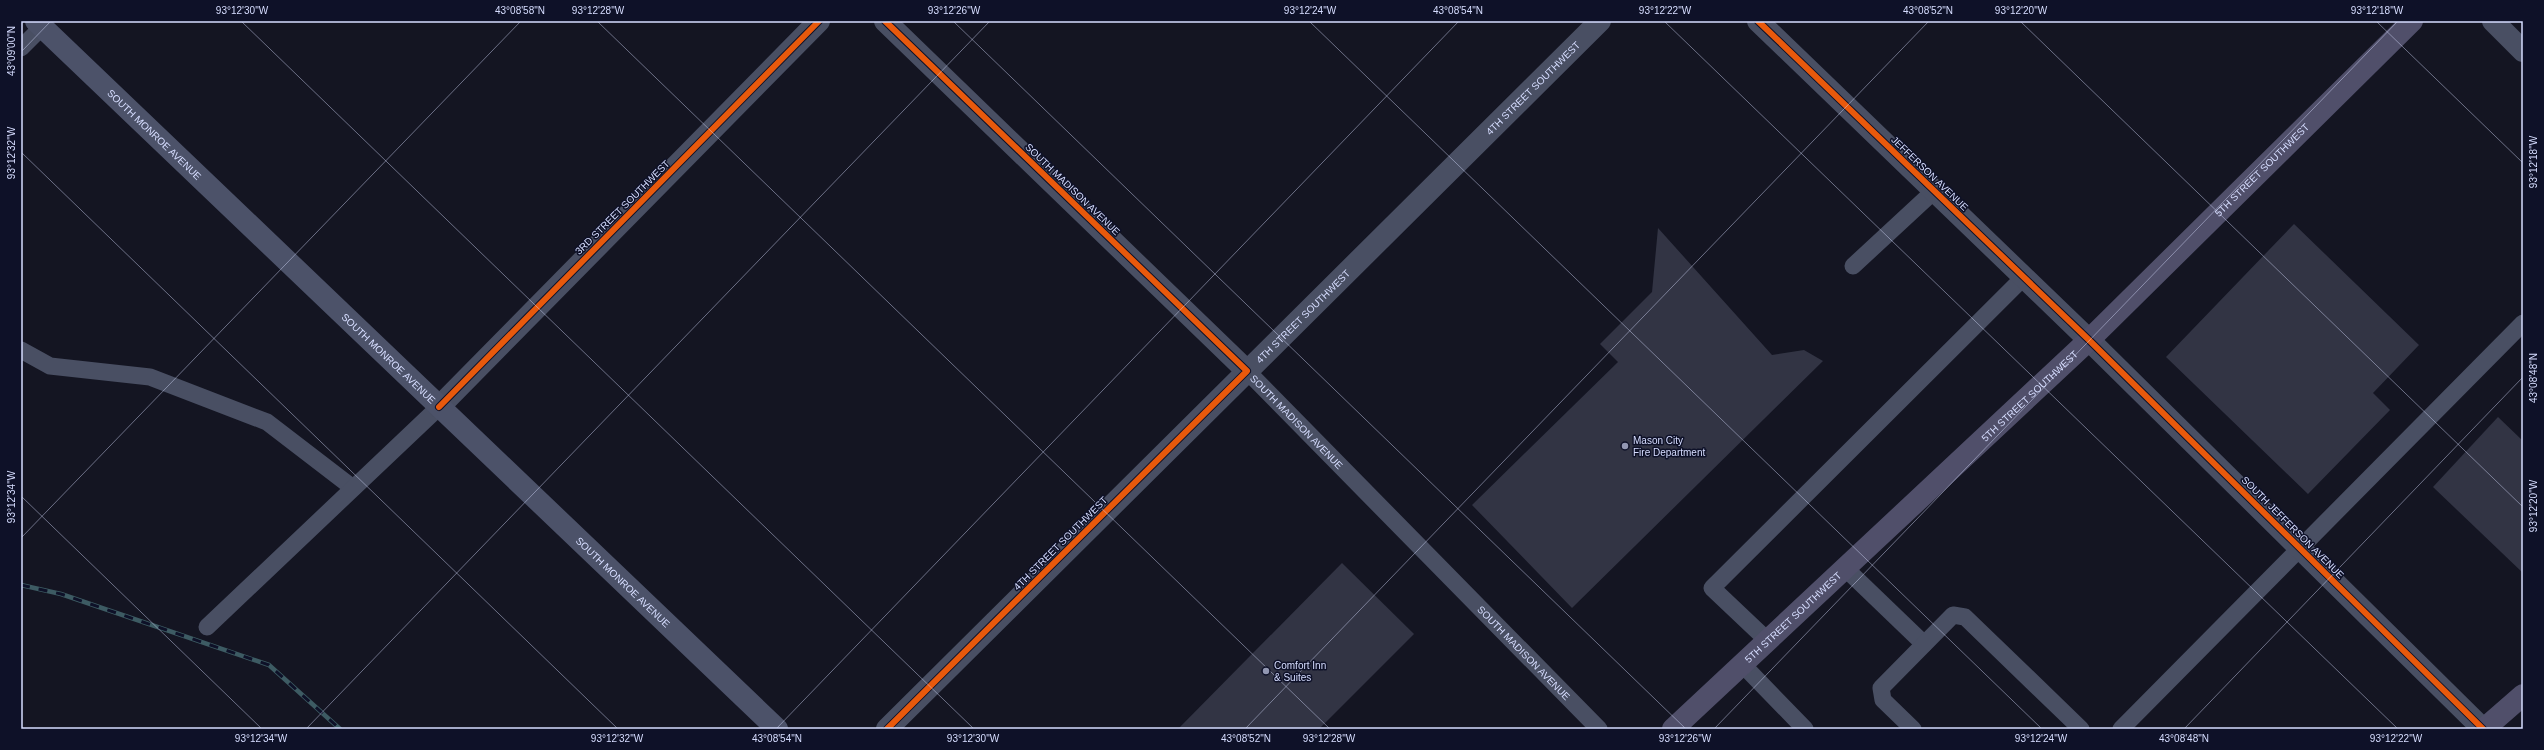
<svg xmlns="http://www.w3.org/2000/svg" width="2544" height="750" viewBox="0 0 2544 750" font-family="Arial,sans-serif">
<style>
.building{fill:#323444}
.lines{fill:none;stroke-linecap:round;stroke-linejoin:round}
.service{stroke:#494f63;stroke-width:17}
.minor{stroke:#494f63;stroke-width:22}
.secondary{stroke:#4c5269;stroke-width:22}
.primary{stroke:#504f6a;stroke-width:22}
.rail-casing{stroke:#3d5b63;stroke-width:4.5}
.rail{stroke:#0e1128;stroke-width:3;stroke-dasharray:9;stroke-linecap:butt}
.cycleway-casing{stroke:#0e1128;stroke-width:8}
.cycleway{stroke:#e8590c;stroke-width:6}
.ticks{fill:none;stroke:#d6ddff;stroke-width:1;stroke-opacity:0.45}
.poi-dot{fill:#9297b2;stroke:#0e1128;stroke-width:1.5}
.labels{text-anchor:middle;stroke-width:3;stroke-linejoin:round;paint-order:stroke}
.street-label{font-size:10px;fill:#d6ddff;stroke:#0e1128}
.poi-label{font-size:10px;fill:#d6ddff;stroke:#0e1128;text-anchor:start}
.neatline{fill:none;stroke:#d6ddff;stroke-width:1.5}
.ticks-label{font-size:10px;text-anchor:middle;fill:#d6ddff}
</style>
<rect width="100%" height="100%" fill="#141522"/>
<g class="building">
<path d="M2294,224l125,121 -46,48 17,17 -82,84 -142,-137z"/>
<path d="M1658,228l114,127 32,-5 19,11 -251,247 -100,-103 146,-143 -18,-18 52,-52z"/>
<path d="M2498,417l25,24v132l-90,-86z"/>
<path d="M1342,563l72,71 -95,95h-141z"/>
</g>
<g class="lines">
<g class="service">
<path d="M21,48l21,-21"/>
<path d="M1853,266l81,-75"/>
<path d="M21,350l29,16 100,11 117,45 86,66"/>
<path id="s1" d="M1247,371l352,358"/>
<path d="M1846,569l78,75"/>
<path d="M207,627l232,-220"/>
<path d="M1768,641l-56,-53 312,-311"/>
<path d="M1743,665l62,64"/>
<path d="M1913,729l-30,-29 -2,-12 72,-73 12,2 116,112"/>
<path d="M2121,729l402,-406"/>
</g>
<g class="minor">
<path d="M885,21l362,350"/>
<path d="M1758,21l331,319 394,389"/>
<path d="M2493,21l30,30"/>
<path d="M439,407l380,-386"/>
<path id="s2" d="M887,729l713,-708"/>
</g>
<path class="secondary" id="s3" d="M36,21l741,708"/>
<g class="primary">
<path id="s4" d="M1673,729l416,-389 323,-319"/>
<path d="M2484,729l39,-34"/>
</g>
<defs>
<path id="rail" d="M21,585l40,9 208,71 71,64"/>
</defs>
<use href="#rail" class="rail-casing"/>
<use href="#rail" class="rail"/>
<defs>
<g id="cycleway">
<path d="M885,21l362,350 -360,358"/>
<path d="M1758,21l331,319 394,389"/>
<path d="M439,407l380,-386"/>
</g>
</defs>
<use href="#cycleway" class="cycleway-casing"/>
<use href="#cycleway" class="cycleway"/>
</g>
<path class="ticks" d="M241,21l733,708M597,21l733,708M953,21l733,708M1309,21l733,708M1664,21l734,708M2020,21l503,486M2376,21l147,142M21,52l30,-31M21,152l597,577M21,496l241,233M21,538l500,-517M306,729l684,-708M776,729l683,-708M1245,729l684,-708M1714,729l684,-708M2184,729l339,-352"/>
<g class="poi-dot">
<circle cx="1625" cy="446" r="4"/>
<circle cx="1266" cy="671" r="4"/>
</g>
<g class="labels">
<g class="street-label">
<text dy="4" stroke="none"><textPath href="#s2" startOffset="910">4TH STREET SOUTHWEST</textPath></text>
<text dy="4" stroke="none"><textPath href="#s3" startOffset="164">SOUTH MONROE AVENUE</textPath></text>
<text dy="4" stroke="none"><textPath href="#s4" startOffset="812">5TH STREET SOUTHWEST</textPath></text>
<text transform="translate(1930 173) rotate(44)" y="4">JEFFERSON AVENUE</text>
<text transform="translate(1073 189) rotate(44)" y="4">SOUTH MADISON AVENUE</text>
<text transform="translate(622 207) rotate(-45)" y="4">3RD STREET SOUTHWEST</text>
<text dy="4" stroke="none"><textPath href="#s2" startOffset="586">4TH STREET SOUTHWEST</textPath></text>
<text dy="4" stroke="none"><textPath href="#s3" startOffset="488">SOUTH MONROE AVENUE</textPath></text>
<text dy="4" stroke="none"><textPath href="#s4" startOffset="488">5TH STREET SOUTHWEST</textPath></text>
<text dy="4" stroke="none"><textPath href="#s1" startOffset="71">SOUTH MADISON AVENUE</textPath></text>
<text transform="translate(2293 527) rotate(45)" y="4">SOUTH JEFFERSON AVENUE</text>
<text transform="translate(1060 543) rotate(-45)" y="4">4TH STREET SOUTHWEST</text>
<text dy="4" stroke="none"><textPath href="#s3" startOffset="812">SOUTH MONROE AVENUE</textPath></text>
<text dy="4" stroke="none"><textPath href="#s4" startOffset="164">5TH STREET SOUTHWEST</textPath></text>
<text dy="4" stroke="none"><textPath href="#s1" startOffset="395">SOUTH MADISON AVENUE</textPath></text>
</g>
<g class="poi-label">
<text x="1633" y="444">Mason City<tspan x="1633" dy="12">Fire Department</tspan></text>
<text x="1274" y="669">Comfort Inn<tspan x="1274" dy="12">&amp; Suites</tspan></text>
</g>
</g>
<rect width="2544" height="750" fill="none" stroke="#0e1128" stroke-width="44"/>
<rect x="22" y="22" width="2500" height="706" class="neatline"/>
<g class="ticks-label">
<text x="242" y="14">93°12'30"W</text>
<text x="520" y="14">43°08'58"N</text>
<text x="598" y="14">93°12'28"W</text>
<text x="954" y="14">93°12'26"W</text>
<text x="1310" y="14">93°12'24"W</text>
<text x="1458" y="14">43°08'54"N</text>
<text x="1665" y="14">93°12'22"W</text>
<text x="1928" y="14">43°08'52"N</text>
<text x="2021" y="14">93°12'20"W</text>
<text x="2377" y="14">93°12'18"W</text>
<text transform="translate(11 51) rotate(-90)" y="4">43°09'00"N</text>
<text transform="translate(11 153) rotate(-90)" y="4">93°12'32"W</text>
<text transform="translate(2533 162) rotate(-90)" y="4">93°12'18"W</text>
<text transform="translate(2533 378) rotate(-90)" y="4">43°08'48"N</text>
<text transform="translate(11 497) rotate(-90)" y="4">93°12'34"W</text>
<text transform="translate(2533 506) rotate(-90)" y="4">93°12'20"W</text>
<text x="261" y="742">93°12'34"W</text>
<text x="617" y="742">93°12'32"W</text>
<text x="777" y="742">43°08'54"N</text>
<text x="973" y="742">93°12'30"W</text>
<text x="1246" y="742">43°08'52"N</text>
<text x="1329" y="742">93°12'28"W</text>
<text x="1685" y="742">93°12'26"W</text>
<text x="2041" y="742">93°12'24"W</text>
<text x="2184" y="742">43°08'48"N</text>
<text x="2396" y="742">93°12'22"W</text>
</g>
</svg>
